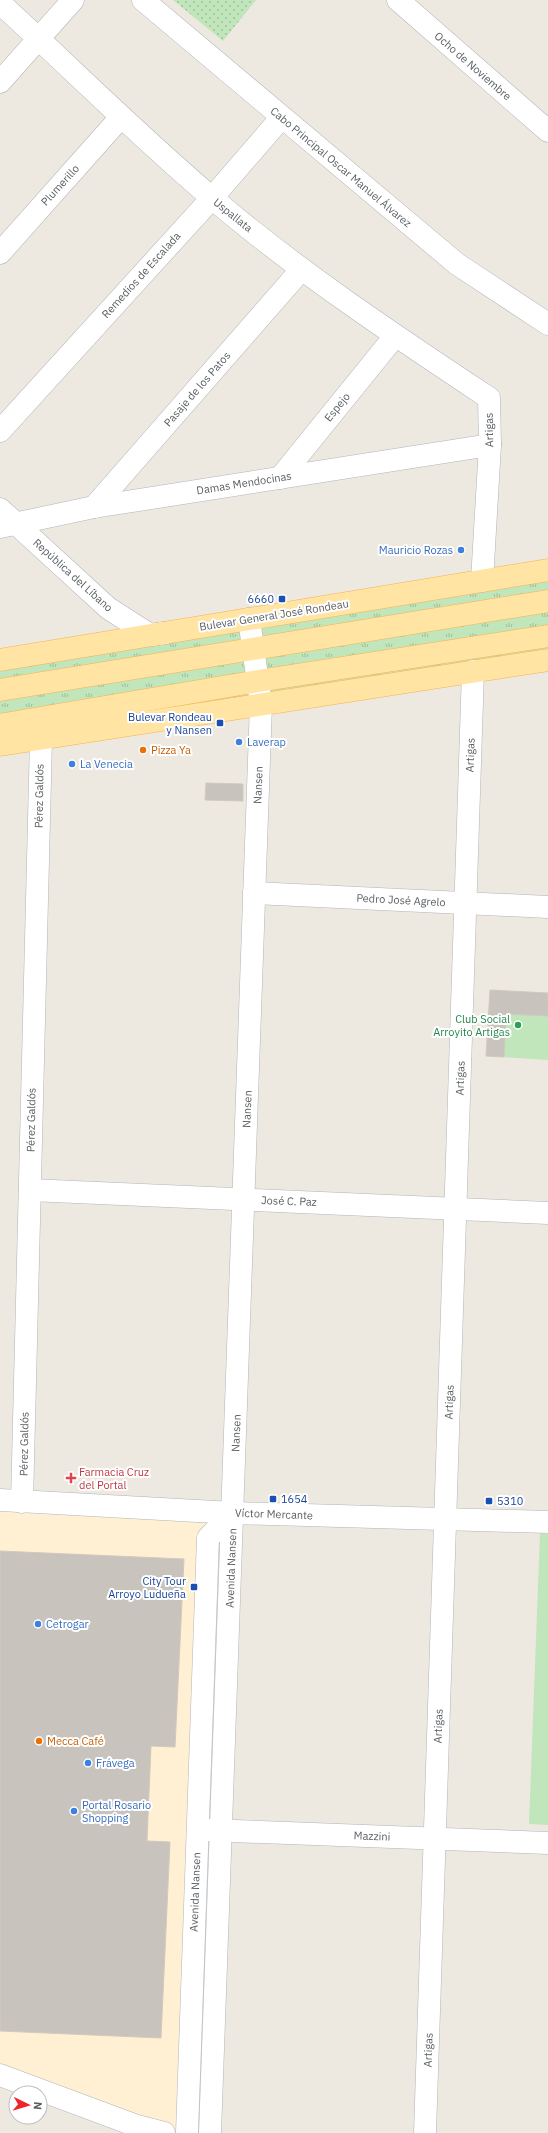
<svg xmlns="http://www.w3.org/2000/svg" width="548" height="2133" viewBox="0 0 548 2133" font-family="'IBM Plex Sans',sans-serif">
<style>
.commercial{fill:#ffefd3}
.grass{fill:url(#grass-tufts)}
.park{fill:url(#park-dots)}
.pitch{fill:#c1e6bb}
.building{fill:#c8c3bd;stroke:#d1c9be}
.lines{fill:none;stroke-linecap:round;stroke-linejoin:round}
.minor-casing{stroke:#b1b5b9;stroke-width:23}
.major-casing{stroke:#f6b250;stroke-width:23}
.minor{stroke:#fff;stroke-width:22}
.major{stroke:#ffe4a3;stroke-width:22}
.shop-dot{fill:#3f7fe0;stroke:#fff;stroke-width:1.5}
.transit-dot{fill:#1a4fb4;stroke:#fff;stroke-width:1.5}
.food-dot{fill:#e8710a;stroke:#fff;stroke-width:1.5}
.leisure-dot{fill:#2e9e5b;stroke:#fff;stroke-width:1.5}
.health-dot{fill:#e0444e;stroke:#fff;stroke-width:1.5}
.labels{text-anchor:middle;stroke-width:4;stroke-linejoin:round;paint-order:stroke}
.street-label{font-size:11px;fill:#595e62;stroke:#fff}
.shop-label{font-size:11px;fill:#366cbe;stroke:#fff;text-anchor:start}
.transit-label{font-size:11px;fill:#164399;stroke:#fff;text-anchor:end}
.food-label{font-size:11px;fill:#c56008;stroke:#fff;text-anchor:start}
.leisure-label{font-size:11px;fill:#27864d;stroke:#fff;text-anchor:end}
.health-label{font-size:11px;fill:#be3a42;stroke:#fff;text-anchor:start}
</style>
<defs>
<pattern id="grass-tufts" width="24" height="20" patternUnits="userSpaceOnUse"><rect width="24" height="20" fill="#c1e6bb"/><path d="M3 7l-1-3M5 7V3M7 7l1-3M15 17l-1-3M17 17v-4M19 17l1-3" fill="none" stroke="#a0be9b"/></pattern>
<pattern id="park-dots" width="8" height="8" patternUnits="userSpaceOnUse"><rect width="8" height="8" fill="#c1e6bb"/><path d="M2 2h.1M6 6h.1" fill="none" stroke="#a0be9b" stroke-width="1.8" stroke-linecap="round"/></pattern>
</defs>
<rect width="100%" height="100%" fill="#ede8e0"/>
<path class="commercial" d="M0,1500l233,13 -25,25 -21,595h-23l-164,-58z"/>
<path class="grass" d="M548,570v90l-548,85v-85z"/>
<path class="park" d="M173,0h83l-33,41z"/>
<g class="pitch">
<path d="M490,990l58,3v67l-62,-4z"/>
<path d="M540,1533l8,1v291l-19,-1z"/>
</g>
<g class="building">
<path d="M206,783l37,1v17l-38,-1z"/>
<path d="M490,990l58,3v23l-42,-2 -2,43 -18,-1z"/>
<path d="M0,1551l184,8 -9,188 -24,-1 -4,95 23,1 -9,196 -161,-7z"/>
</g>
<g class="lines">
<defs>
<g id="minor">
<path d="M143,0l314,264 91,60"/>
<path d="M398,0l150,131"/>
<path d="M0,3c71,65 139,133 212,195 87,74 182,137 277,200l1,47 -8,136"/>
<path d="M0,82l73,-82"/>
<path d="M0,253l121,-136"/>
<path d="M0,431l212,-233 69,-80"/>
<path d="M280,478l115,-142"/>
<path d="M94,507l207,-237"/>
<path d="M0,509l108,99 42,27 15,-2"/>
<path d="M0,527l94,-20 396,-62"/>
<path d="M254,893l294,14"/>
<path d="M30,1190l518,23"/>
<path d="M0,1500l233,13 315,9"/>
<path d="M22,1502l19,-763"/>
<path d="M207,1830l341,13"/>
<path d="M0,2075l137,51 27,7"/>
<path d="M187,2133l21,-595 25,-25"/>
<path d="M210,2133l51,-1429 -12,-85"/>
<path d="M425,2133l48,-1462"/>
</g>
<g id="major">
<path d="M0,660l548,-90"/>
<path d="M0,690l548,-89"/>
<path d="M0,725l258,-44 290,-45"/>
<path d="M0,745l548,-85"/>
</g>
</defs>
<use href="#minor" class="minor-casing"/>
<use href="#major" class="major-casing"/>
<use href="#minor" class="minor"/>
<use href="#major" class="major"/>
</g>
<g class="shop-dot">
<circle cx="461" cy="550" r="4"/>
<circle cx="239" cy="742" r="4"/>
<circle cx="72" cy="764" r="4"/>
<circle cx="38" cy="1624" r="4"/>
<circle cx="88" cy="1763" r="4"/>
<circle cx="74" cy="1811" r="4"/>
</g>
<g class="transit-dot">
<rect x="278" y="595" width="8" height="8" rx="2"/>
<rect x="216" y="719" width="8" height="8" rx="2"/>
<rect x="269" y="1495" width="8" height="8" rx="2"/>
<rect x="485" y="1497" width="8" height="8" rx="2"/>
<rect x="190" y="1583" width="8" height="8" rx="2"/>
</g>
<g class="food-dot">
<circle cx="143" cy="750" r="4"/>
<circle cx="39" cy="1741" r="4"/>
</g>
<circle class="leisure-dot" cx="518" cy="1025" r="4"/>
<path class="health-dot" d="M69 1472h4v4h4v4h-4v4h-4v-4h-4v-4h4z"/>
<g class="labels">
<g class="street-label">
<text transform="translate(473 66) rotate(41)" y="4">Ocho de Noviembre</text>
<text transform="translate(341 167) rotate(40)" y="4">Cabo Principal Oscar Manuel Álvarez</text>
<text transform="translate(60 185) rotate(-48)" y="4">Plumerillo</text>
<text transform="translate(233 215) rotate(39)" y="4">Uspallata</text>
<text transform="translate(141 275) rotate(-48)" y="4">Remedios de Escalada</text>
<text transform="translate(197 389) rotate(-49)" y="4">Pasaje de los Patos</text>
<text transform="translate(337 407) rotate(-51)" y="4">Espejo</text>
<text transform="translate(489 430) rotate(-91)" y="4">Artigas</text>
<text transform="translate(244 483) rotate(-9)" y="4">Damas Mendocinas</text>
<text transform="translate(73 575) rotate(42)" y="4">República del Líbano</text>
<text transform="translate(274 615) rotate(-9)" y="4">Bulevar General José Rondeau</text>
<text transform="translate(470 755) rotate(-88)" y="4">Artigas</text>
<text transform="translate(258 785) rotate(-88)" y="4">Nansen</text>
<text transform="translate(39 796) rotate(-89)" y="4">Pérez Galdós</text>
<text transform="translate(401 900) rotate(3)" y="4">Pedro José Agrelo</text>
<text transform="translate(460 1078) rotate(-88)" y="4">Artigas</text>
<text transform="translate(247 1109) rotate(-88)" y="4">Nansen</text>
<text transform="translate(31 1120) rotate(-89)" y="4">Pérez Galdós</text>
<text transform="translate(289 1201) rotate(2)" y="4">José C. Paz</text>
<text transform="translate(449 1402) rotate(-88)" y="4">Artigas</text>
<text transform="translate(236 1433) rotate(-88)" y="4">Nansen</text>
<text transform="translate(24 1444) rotate(-89)" y="4">Pérez Galdós</text>
<text transform="translate(274 1514) rotate(2)" y="4">Víctor Mercante</text>
<text transform="translate(231 1568) rotate(-88)" y="4">Avenida Nansen</text>
<text transform="translate(438 1726) rotate(-88)" y="4">Artigas</text>
<text transform="translate(372 1836) rotate(2)" y="4">Mazzini</text>
<text transform="translate(195 1892) rotate(-88)" y="4">Avenida Nansen</text>
<text transform="translate(428 2050) rotate(-88)" y="4">Artigas</text>
</g>
<g class="shop-label">
<text x="453" y="554" text-anchor="end">Mauricio Rozas</text>
<text x="247" y="746">Laverap</text>
<text x="80" y="768">La Venecia</text>
<text x="46" y="1628">Cetrogar</text>
<text x="96" y="1767">Frávega</text>
<text x="82" y="1809">Portal Rosario<tspan x="82" dy="13">Shopping</tspan></text>
</g>
<g class="transit-label">
<text x="274" y="603">6660</text>
<text x="212" y="721">Bulevar Rondeau<tspan x="212" dy="13">y Nansen</tspan></text>
<text x="281" y="1503" text-anchor="start">1654</text>
<text x="497" y="1505" text-anchor="start">5310</text>
<text x="186" y="1585">City Tour<tspan x="186" dy="13">Arroyo Ludueña</tspan></text>
</g>
<g class="food-label">
<text x="151" y="754">Pizza Ya</text>
<text x="47" y="1745">Mecca Café</text>
</g>
<g class="leisure-label">
<text x="510" y="1023">Club Social<tspan x="510" dy="13">Arroyito Artigas</tspan></text>
</g>
<g class="health-label">
<text x="79" y="1476">Farmacia Cruz<tspan x="79" dy="13">del Portal</tspan></text>
</g>
</g>
<g transform="translate(28 2105) rotate(95)"><circle r="19" fill="#ffffff" stroke="#bdbfc0"/>
<path d="M0-3L7 15L0 10L-7 15Z" fill="#ee242f"/>
<text y="-6" font-size="11" font-weight="bold" text-anchor="middle" fill="#595e62">N</text>
</g>
</svg>
